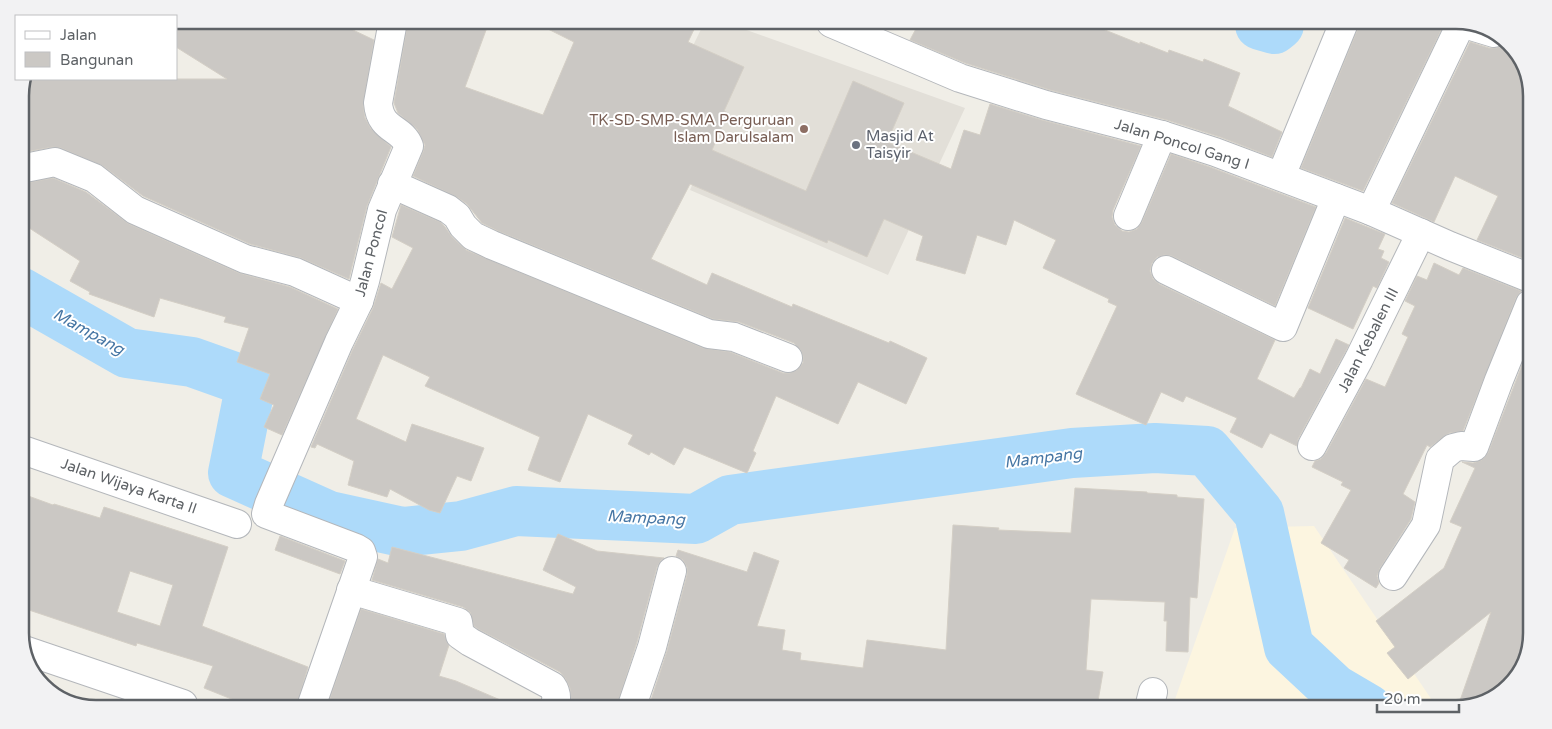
<svg xmlns="http://www.w3.org/2000/svg" width="1552" height="729" viewBox="0 0 1552 729" font-family="'Varela Round',sans-serif">
<style>
.commercial{fill:#fcf5e0}
.education{fill:#e2dfd8}
.lines{fill:none;stroke-linecap:round;stroke-linejoin:round}
.river{stroke:#addafa;stroke-width:50}
.building{fill:#cbc8c4;stroke:#d4cfc6;fill-rule:evenodd}
.minor-casing{stroke:#b4b7bb;stroke-width:30}
.minor{stroke:#fff;stroke-width:28}
.education-dot{fill:#8d6e63;stroke:#fff;stroke-width:2}
.worship-dot{fill:#6b7280;stroke:#fff;stroke-width:2}
.labels{text-anchor:middle;stroke-width:4;stroke-linejoin:round;paint-order:stroke}
.education-label{font-size:15px;fill:#785e54;stroke:#fff;text-anchor:end}
.worship-label{font-size:15px;fill:#5b616d;stroke:#fff;text-anchor:start}
.street-label{font-size:15px;fill:#5e6266;stroke:#fff}
.water-label{font-size:16px;font-style:italic;fill:#4676a4;stroke:#fff}
.rim{fill:none;stroke:#5e6266;stroke-width:2.5}
</style>
<rect width="100%" height="100%" fill="#f0eee7"/>
<path class="commercial" d="M1314,526l124,183 -266,-1 63,-180z"/>
<path class="education" d="M704,23h23l238,85 -77,167 -198,-85 7,-16 -55,-23z"/>
<g class="lines">
<g class="river">
<path d="M1260,25l14,4 5,-4"/>
<path d="M20,292l107,61 65,9 59,21 -18,90 96,43 73,16 59,-6 55,-15 180,8 34,-19 342,-47 83,-5 52,3 52,62 30,134 45,42 34,20"/>
</g>
</g>
<g class="building">
<path d="M176,20l158,1 40,19 -11,66 2,12 6,11 20,18 -24,59 -18,73 -48,-21 -51,-14 -107,-48 -40,-30 -42,-18 -9,-1 -32,6v-62l6,-12h201l-51,-32z"/>
<path d="M408,21l81,1 -24,65 78,28 31,-73 -40,-20 163,1 -9,19 56,25 -20,44 4,2 -16,37 94,41 47,-110 51,22 -17,39 64,27 13,-39 16,5 10,-31 52,16 99,26 -28,64 -1,7 3,8 7,6 7,1 8,-3 5,-7 29,-68 39,13 106,40 -41,99 -103,-50 -8,-1 -7,2 -5,6 -2,8 3,8 6,5 116,56 -18,39 37,19 6,-10h1l9,-19 10,5 16,-35 13,6 -51,94 -1,7 -27,-13 -8,15 -32,-16 7,-14 -51,-22 -3,6 -22,-10 -15,33 -70,-31 41,-88 -9,-4 1,-3 -66,-31 13,-28 -42,-20 -8,25 -29,-10 -12,39 -49,-14 7,-24 -39,-17 -17,38 -39,-17 -1,3 -137,-59 -39,75 56,26 5,-12 80,34 1,-3 96,39 1,-2 37,17 -21,46 -48,-22 -20,42 -62,-28 -23,55 3,2 -9,20 -63,-26 -10,18 -23,-13 -2,3 -21,-11 5,-9 -45,-21 -28,68 -32,-12 12,-33 -115,-51 5,-9 -47,-22 -27,64 50,23 6,-18 72,24 -13,33 -14,-5 -17,37 -11,-3 -39,-21 -3,8 -39,-12 6,-24 -37,-17 -2,4 -4,-1 42,-98 20,-41 8,-25 11,6 21,-41 -21,-11 9,-32 39,17 5,5 7,10 14,13 237,98 27,4 53,21h7l7,-3 6,-7v-7l-3,-7 -6,-6 -55,-21 -26,-3 -215,-88 -16,-8 -15,-19 -10,-7 -44,-21 10,-24 2,-7 -8,-16 -19,-16 -4,-10z"/>
<path d="M919,23l171,1 50,20v-2l28,11 1,-3 34,12 1,-3 36,14 -12,33 54,26 -10,25 -52,-20 -53,-17 -117,-30 -85,-27 -55,-23z"/>
<path d="M1358,25l85,1 -80,165 -62,-23 56,-137z"/>
<path d="M1470,42l19,6h8l9,-5 13,11 13,37 -2,170 -53,-21 21,-44 -43,-20 -21,46 -42,-19z"/>
<path d="M53,178l33,14 43,32 110,49 51,14 48,22 -56,126 -18,-8 10,-22 -14,-6 10,-25 -33,-12 12,-34 -25,-6 2,-5 -66,-19 -6,19 -65,-23 1,-2 -20,-11 10,-20 -60,-39v-38z"/>
<path d="M1345,218l40,16 -7,15 6,2 -3,7 8,4 -12,26 -4,-2 -20,43 -45,-21z"/>
<path d="M1434,263l25,12 4,-7 58,23 -5,7 -53,133 -14,2 -19,14 -3,-2 -24,49 12,8 -4,17 -31,49 -3,8 2,7 -3,5 -32,-20 5,-8 -28,-17 30,-53 -10,-5 2,-3 -31,-15 3,-6 6,-2 5,-6 40,-74 19,8 23,-50 -6,-3 13,-28 -10,-5 12,-25 10,4z"/>
<path d="M1529,347l-3,315 -28,34 -41,13 34,-97 -83,67 -21,-26 8,-6 -19,-26 68,-53 18,-41 -12,-5 25,-54 -13,-6 11,1 9,-3 6,-7z"/>
<path d="M1075,488l72,4v1l30,2v2l27,2 -7,99 -7,-1 -2,55 -22,-1 1,-30h-3l1,-19 -74,-3 -5,71 17,2 -6,35h-113l-37,-4v4l-82,-1 -41,-5 -1,5h-174l18,-55 20,-76v-8l-4,-7 -7,-4 2,-6 69,22 7,-20 25,9 -22,65 28,4 -3,20 19,3 -1,7 63,8 4,-28 79,10 7,-125 46,3 -1,2 73,3z"/>
<path d="M20,493l33,12 1,-1 46,14 4,-11 124,40 -26,79 106,41 -11,37h-53l-40,-16 9,-22 -76,-23 -1,3 -116,-39zM130,571l43,14 -13,41 -43,-14z"/>
<path d="M558,534l39,17 67,7 -3,2 -4,7 -20,75 -20,63h-46l-1,-17 -5,-10 -5,-6 -82,-43 -4,-3 -4,-14 -7,-5 -91,-27 6,-21 10,4 4,-16 181,47 3,-7 -33,-17z"/>
<path d="M280,536l65,25 -5,13 -65,-24z"/>
<path d="M361,609l83,25 5,11 -10,31 17,5 56,24 -184,-1z"/>
</g>
<g class="lines">
<defs>
<g id="minor">
<path d="M831,23l129,55 86,27 116,30 53,17 156,59 79,35 80,32"/>
<path d="M1471,26l23,7"/>
<path d="M20,169l35,-7 39,16 41,32 110,49 50,13 64,29"/>
<path d="M1281,176l62,-151"/>
<path d="M392,184l56,25 9,7 6,10 10,10 19,9 217,89 25,3 54,21"/>
<path d="M1371,211l89,-185"/>
<path d="M1128,216l34,-81"/>
<path d="M1166,270l117,57 53,-129"/>
<path d="M1312,446l47,-87 62,-126"/>
<path d="M20,449l217,75"/>
<path d="M1393,576l33,-51 14,-66 13,-11 8,-2 13,1 25,-67 31,-76"/>
<path d="M351,590l107,32 2,13 10,7 82,44c5,7 5,12 3,19"/>
<path d="M24,650l159,54"/>
<path d="M312,704l51,-147 -2,-6 -5,-3 -90,-34 3,-10 70,-162 20,-41 6,-20 17,-71 27,-64c-7,-19 -29,-15 -31,-43l15,-82"/>
<path d="M632,706l20,-59 20,-76"/>
<path d="M1149,708l4,-16"/>
</g>
</defs>
<use href="#minor" class="minor-casing"/>
<use href="#minor" class="minor"/>
</g>
<circle class="education-dot" cx="804" cy="129" r="5"/>
<circle class="worship-dot" cx="856" cy="145" r="5"/>
<g class="labels">
<g class="education-label">
<text x="794" y="125">TK-SD-SMP-SMA Perguruan<tspan x="794" dy="17">Islam Darulsalam</tspan></text>
</g>
<g class="worship-label">
<text x="866" y="141">Masjid At<tspan x="866" dy="17">Taisyir</tspan></text>
</g>
<g class="street-label">
<text transform="translate(1182 144) rotate(17)" y="5">Jalan Poncol Gang I</text>
<text transform="translate(371 253) rotate(-75)" y="5">Jalan Poncol</text>
<text transform="translate(1368 340) rotate(-63)" y="5">Jalan Kebalen III</text>
<text transform="translate(129 486) rotate(19)" y="5">Jalan Wijaya Karta II</text>
</g>
<g class="water-label">
<text transform="translate(89 331) rotate(29)" y="6">Mampang</text>
<text transform="translate(1043 457) rotate(-7)" y="6">Mampang</text>
<text transform="translate(646 517) rotate(3)" y="6">Mampang</text>
</g>
</g>
<path d="M0 0H1552V729H0ZM96 29H1456A67 67 0 0 1 1523 96V633A67 67 0 0 1 1456 700H96A67 67 0 0 1 29 633V96A67 67 0 0 1 96 29Z" fill="#f2f2f3" fill-rule="evenodd"/>
<path class="rim" d="M96 29H1456A67 67 0 0 1 1523 96V633A67 67 0 0 1 1456 700H96A67 67 0 0 1 29 633V96A67 67 0 0 1 96 29Z"/>
<rect x="15" y="15" width="162" height="65" fill="#ffffff" stroke="#bfc0c2"/>
<rect x="25" y="31" width="25" height="8" fill="#ffffff" stroke="#bfc0c2"/>
<text x="60" y="40" font-size="15" fill="#5e6266">Jalan</text>
<rect x="25" y="52" width="25" height="15" fill="#cbc8c4" stroke="#bfc0c2"/>
<text x="60" y="65" font-size="15" fill="#5e6266">Bangunan</text>
<path d="M1377 704v8h82v-8" fill="none" stroke="#5e6266" stroke-width="2.5"/>
<text x="1384" y="704" font-size="15" fill="#5e6266" stroke="#ffffff" stroke-width="4" paint-order="stroke">20 m</text>
</svg>
